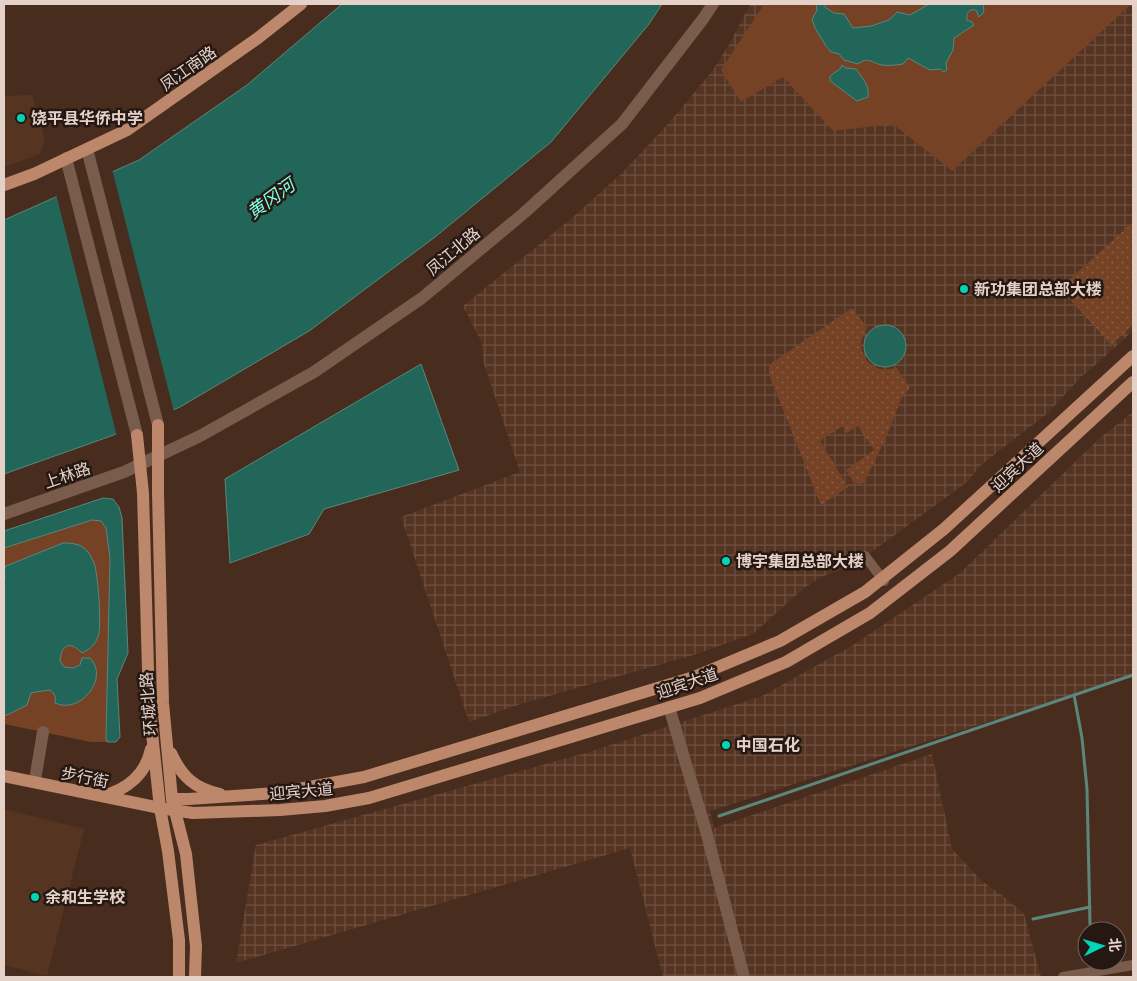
<svg xmlns="http://www.w3.org/2000/svg" width="1137" height="981" viewBox="0 0 1137 981" font-family="Georgia,'Noto Sans SC',serif">
<style>
.built{fill:#563422}
.industrial{fill:url(#industrial-grid)}
.grass{fill:url(#grass-dots)}
.green{fill:#754225}
.water{fill:#226659;stroke:#5c867b}
.pier{fill:#482d1e}
.lines{fill:none;stroke-linecap:round;stroke-linejoin:round}
.stream{stroke:#5c867b;stroke-width:3}
.street{stroke:#7a5c4c;stroke-width:10}
.secondary{stroke:#7a5c4c;stroke-width:12}
.primary{stroke:#bc876b;stroke-width:12}
.poi-dot{fill:#00d5b7;stroke:#251812;stroke-width:2}
.labels{text-anchor:middle;stroke-width:5;stroke-linejoin:round;paint-order:stroke}
.street-label{font-size:16px;fill:#e4d2c9;stroke:#251812}
.poi-label{font-size:16px;font-weight:bold;fill:#e4d2c9;stroke:#251812;text-anchor:start}
.water-label{font-size:18px;font-style:italic;fill:#81fde3;stroke:#251812}
</style>
<defs>
<pattern id="industrial-grid" width="8" height="8" patternUnits="userSpaceOnUse" patternTransform="scale(1.25)"><rect width="8" height="8" fill="#563422"/><path d="M0 4h8M4 0v8" fill="none" stroke="#6e5041"/></pattern>
<pattern id="grass-dots" width="8" height="8" patternUnits="userSpaceOnUse" patternTransform="scale(1.25)"><rect width="8" height="8" fill="#754225"/><path d="M2 2h.1M6 6h.1" fill="none" stroke="#885c43" stroke-width="1.8" stroke-linecap="round"/></pattern>
</defs>
<rect width="100%" height="100%" fill="#482d1e"/>
<g class="built">
<path d="M32,95l13,44 -5,15 -36,13v-71z"/>
<path d="M4,809l80,20 -37,147 -43,-11z"/>
</g>
<g class="industrial">
<path d="M751,4h382v327l-42,38 -10,8 -33,36 -67,52 -14,17 -113,83 -33,12 -17,11 -50,45 -57,21 -176,50 -52,18 -68,-205 119,-45 -37,-111 -1,-18 -19,-37 109,-88 49,-44 48,-51 44,-53 17,-27 15,-29z"/>
<path d="M1133,412v263l-423,136 4,17 218,-74 20,95 30,32 25,18 17,15 17,63h-378l-33,-129 -394,115 20,-118 333,-93 173,-56 93,-52 105,-71 141,-136z"/>
</g>
<g class="grass">
<path d="M1133,222v103l-22,20 -51,-57z"/>
<path d="M852,308l15,20c-2,3 -4,7 -5,11 -3,11 4,25 15,29 7,3 13,1 20,0l13,20 -9,11 -13,34 -23,48 -5,3 -6,-1 -8,-13 28,-20 -16,-24 -11,7 -5,-7 -22,15 28,46 -27,18 -52,-131v-6l4,-6z"/>
</g>
<g class="green">
<path d="M764,4h362l3,2 -177,165 -59,-47 -60,7 -50,-54 -42,25 -20,-32z"/>
<path d="M92,520l9,1 5,7 4,30 -4,171 1,13h-16l-87,-18v-176z"/>
</g>
<g class="water">
<path d="M342,4h320l-13,20 -98,118 -116,95 -126,94 -129,76 -69,29 -107,38v-254l135,-60 108,-75z"/>
<path d="M816,4h8l2,4 8,5 10,1 9,14 18,-2 18,-6 8,-8 13,3 19,-11h54l1,8 -5,5 -3,-7c-7,-1 -10,3 -9,10l5,2 2,3 -20,13 -1,12 -7,13 1,7 -3,2 -4,-3 -10,1 -22,-12 -5,6c-6,1 -15,2 -21,1 -11,-2 -13,-9 -24,-1l-14,-4 -5,-6 -8,-2 -5,-6 -11,-18 -3,-9 5,-9z"/>
<path d="M842,65l4,3 10,1c6,9 14,16 12,28l-11,4 -27,-20v-5l11,-8z"/>
<circle cx="885" cy="346" r="21"/>
<path d="M421,364l38,106 -135,39 -15,25 -79,29 -5,-84z"/>
<path d="M103,498l10,1 6,8 3,11 6,135 -11,26 3,58 -4,5h-9l-1,-4 4,-180 -4,-30 -5,-7 -9,-1 -88,28v-17z"/>
<path d="M63,543c10,0 19,1 25,9 3,4 6,10 7,14 3,13 7,60 3,71 -4,9 -8,12 -16,16 -12,-13 -21,-8 -22,8l4,6 9,1 7,-3 2,-7h8c20,20 -10,57 -35,45 1,-6 0,-9 -5,-13l-14,2 -5,1 -4,12 -20,10h-3v-134l1,-4 -1,-8 2,-3z"/>
</g>
<path class="pier" d="M112,169l62,243 -57,25 -61,-243z"/>
<g class="lines">
<g class="stream">
<path d="M1074,695l8,43 5,51 3,135"/>
<path d="M719,816l414,-141"/>
<path d="M1033,919l57,-12"/>
</g>
<g class="street">
<path d="M865,556l19,25"/>
<path d="M1063,977l70,-12"/>
</g>
<g class="secondary">
<path d="M87,149l71,276"/>
<path d="M66,158l71,277"/>
<path d="M4,514l120,-42 76,-36 114,-64 108,-74 102,-85 98,-89 81,-105 10,-15"/>
<path d="M669,707l37,124 38,146"/>
<path d="M35,780l8,-48"/>
</g>
<g class="primary">
<path d="M4,185l30,-11 93,-44 131,-92 43,-34"/>
<path d="M158,425v68l5,210 9,96 14,55 10,92 -1,31"/>
<path d="M137,435l6,58 6,212 11,103 8,43 11,89v37"/>
<path d="M171,753c11,24 23,35 49,41"/>
<path d="M4,776l156,32 33,5 87,-3 45,-4 44,-8 331,-100 86,-36 84,-49 80,-62 183,-169"/>
<path d="M102,796c25,-6 44,-22 49,-47"/>
<path d="M172,799h17l88,-6 87,-16 330,-100 86,-36 85,-49 79,-63 189,-173"/>
</g>
</g>
<g class="poi-dot">
<circle cx="21" cy="118" r="5"/>
<circle cx="964" cy="289" r="5"/>
<circle cx="726" cy="561" r="5"/>
<circle cx="726" cy="745" r="5"/>
<circle cx="35" cy="897" r="5"/>
</g>
<g class="labels">
<g class="street-label">
<text transform="translate(188 68) rotate(-35)" y="6">凤江南路</text>
<text transform="translate(453 251) rotate(-40)" y="6">凤江北路</text>
<text transform="translate(1017 467) rotate(-43)" y="6">迎宾大道</text>
<text transform="translate(67 475) rotate(-19)" y="6">上林路</text>
<text transform="translate(687 683) rotate(-19)" y="6">迎宾大道</text>
<text transform="translate(148 704) rotate(-94)" y="6">环城北路</text>
<text transform="translate(85 777) rotate(11)" y="6">步行街</text>
<text transform="translate(301 791) rotate(-5)" y="6">迎宾大道</text>
</g>
<g class="poi-label">
<text x="31" y="124">饶平县华侨中学</text>
<text x="974" y="295">新功集团总部大楼</text>
<text x="736" y="567">博宇集团总部大楼</text>
<text x="736" y="751">中国石化</text>
<text x="45" y="903">余和生学校</text>
</g>
<g class="water-label">
<text transform="translate(271 199) rotate(-36)" y="6">黄冈河</text>
</g>
</g>
<rect width="1137" height="981" fill="none" stroke="#e4d2c9" stroke-width="10"/>
<g transform="translate(1102 946) rotate(85)"><circle r="24" fill="#251812" stroke="#71625b"/>
<path d="M0-4L9 19L0 12L-9 19Z" fill="#00d5b7"/>
<text y="-8" font-size="14" font-weight="bold" text-anchor="middle" fill="#e4d2c9">北</text>
</g>
</svg>
